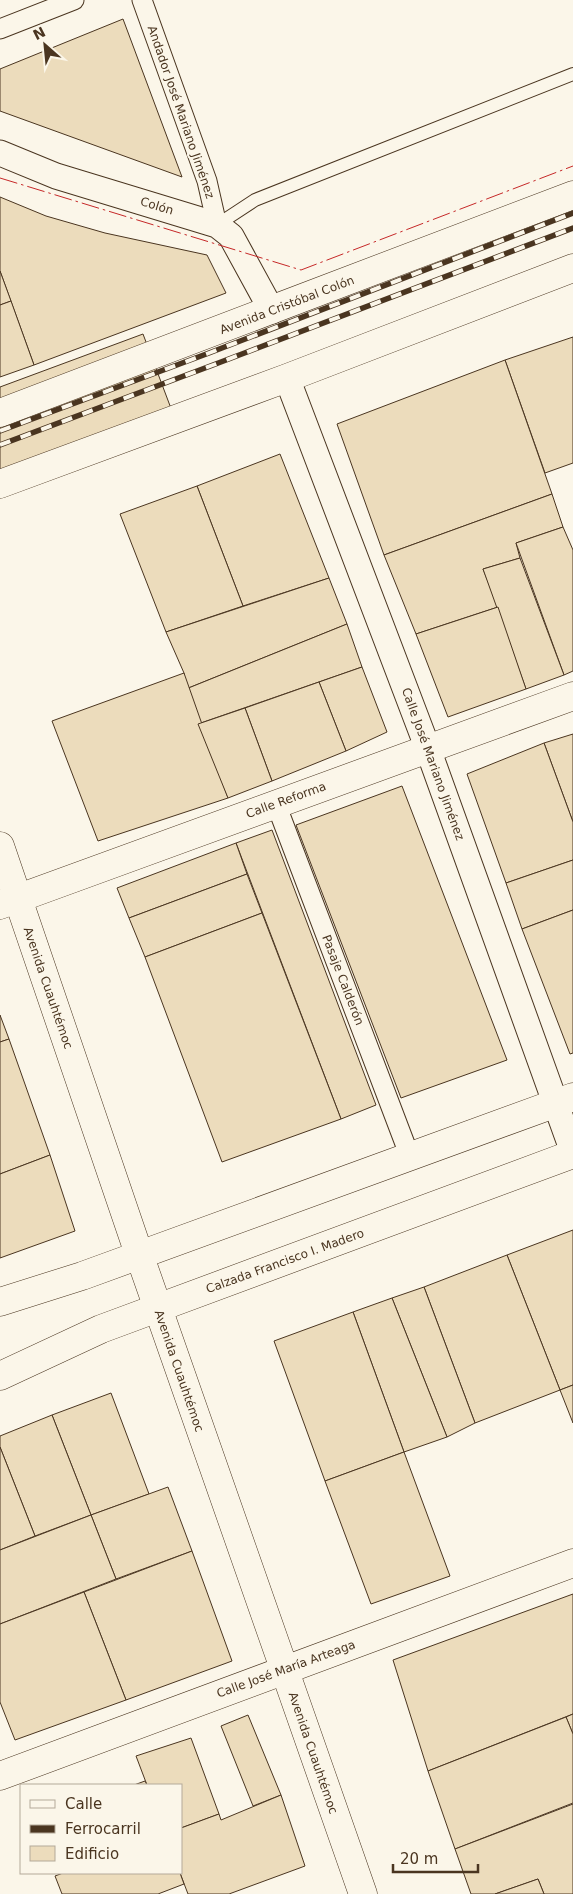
<svg xmlns="http://www.w3.org/2000/svg" width="573" height="1894" viewBox="0 0 573 1894" font-family="'DejaVu Sans',sans-serif">
<style>
.building{fill:#ecdcbc;stroke:#4a3520}
.lines{fill:none;stroke-linecap:round;stroke-linejoin:round}
.service-casing{stroke:#4a3520;stroke-width:14}
.pedestrian-casing{stroke:#4a3520;stroke-width:21}
.minor-casing{stroke:#4a3520;stroke-width:27}
.tertiary-casing{stroke:#4a3520;stroke-width:29}
.primary-casing{stroke:#4a3520;stroke-width:29}
.trunk-casing{stroke:#4a3520;stroke-width:29}
.service{stroke:#fbf6e9;stroke-width:12}
.pedestrian{stroke:#fbf6e9;stroke-width:19}
.minor{stroke:#fbf6e9;stroke-width:25}
.tertiary{stroke:#fbf6e9;stroke-width:28}
.primary{stroke:#fbf6e9;stroke-width:28}
.trunk{stroke:#fbf6e9;stroke-width:28}
.rail-casing{stroke:#4a3520;stroke-width:5.5}
.rail{stroke:#fbf6e9;stroke-width:4;stroke-dasharray:11;stroke-linecap:butt}
.power{stroke:#c62828;stroke-width:1;stroke-dasharray:18 4 2.5 4;stroke-linecap:butt}
.labels{text-anchor:middle;stroke-width:4;stroke-linejoin:round;paint-order:stroke}
.street-label{font-size:12px;fill:#4a3520;stroke:#fbf6e9}
</style>
<rect width="100%" height="100%" fill="#fbf6e9"/>
<g class="building">
<path d="M123,19l59,158 -182,-66v-42z"/>
<path d="M0,197l46,19 59,17 102,22 19,38 -192,72 -34,-94z"/>
<path d="M0,271l11,30 -11,4z"/>
<path d="M11,301l23,64 -34,12v-72z"/>
<path d="M143,334l35,93 -178,66v-106z"/>
<path d="M573,337v126l-28,10 -40,-113z"/>
<path d="M505,360l47,134 -168,61 -47,-131z"/>
<path d="M280,454l49,124 -86,28 -46,-120z"/>
<path d="M197,486l46,120 -77,26 -46,-118z"/>
<path d="M552,494l11,33 -47,16 4,15 -37,11 15,38 -82,27 -32,-79z"/>
<path d="M563,527l10,23v121l-9,4 -48,-132z"/>
<path d="M520,558l44,117 -38,14 -43,-120z"/>
<path d="M329,578l18,46 -161,65 -2,-16 -18,-41z"/>
<path d="M498,607l28,82 -78,28 -32,-83z"/>
<path d="M347,624l15,43 -164,57 -12,-35z"/>
<path d="M362,667l25,65 -41,19 -27,-69z"/>
<path d="M184,673l44,125 -130,43 -46,-120z"/>
<path d="M319,682l27,69 -74,30 -27,-73z"/>
<path d="M245,708l27,73 -44,17 -30,-74z"/>
<path d="M573,734v88l-29,-79z"/>
<path d="M544,743l29,79v38l-67,23 -39,-109z"/>
<path d="M402,786l105,274 -106,38 -105,-273z"/>
<path d="M272,830l104,275 -35,14 -105,-276z"/>
<path d="M236,843l11,31 -118,44 -12,-30z"/>
<path d="M573,860v50l-51,19 -16,-46z"/>
<path d="M247,874l15,39 -117,44 -16,-39z"/>
<path d="M573,910v143l-3,1 -48,-125z"/>
<path d="M262,913l79,206 -119,43 -77,-205z"/>
<path d="M0,1015l9,24 -9,3z"/>
<path d="M9,1039l41,116 -50,19v-132z"/>
<path d="M50,1155l25,76 -75,27v-84z"/>
<path d="M573,1230v155l-13,5 -53,-135z"/>
<path d="M507,1255l53,135 -85,33 -51,-136z"/>
<path d="M424,1287l51,136 -28,14 -55,-139z"/>
<path d="M392,1298l55,139 -43,15 -51,-140z"/>
<path d="M353,1312l51,140 -79,29 -51,-140z"/>
<path d="M573,1385v38l-13,-33z"/>
<path d="M111,1393l38,101 -58,21 -39,-100z"/>
<path d="M52,1415l39,100 -56,21 -35,-89v-11z"/>
<path d="M0,1447l35,89 -35,14z"/>
<path d="M404,1452l46,124 -79,28 -46,-123z"/>
<path d="M168,1487l24,64 -76,28 -25,-64z"/>
<path d="M91,1515l25,64 -116,45v-74z"/>
<path d="M192,1551l40,110 -106,39 -42,-108z"/>
<path d="M84,1592l42,108 -111,40 -15,-38v-78z"/>
<path d="M573,1594v120l-145,57 -35,-111z"/>
<path d="M573,1714v20l-7,-17z"/>
<path d="M248,1715l33,80 -28,11 -32,-80z"/>
<path d="M566,1717l7,17v69l-118,46 -27,-78z"/>
<path d="M191,1738l28,76 -38,14v-43h-34l-11,-29z"/>
<path d="M145,1781l2,4h-13z"/>
<path d="M281,1795l24,71 -76,28h-41l-8,-21h1v-45l38,-14 2,6z"/>
<path d="M573,1804v90h-29l-6,-15 -43,15h-24l-16,-45z"/>
<path d="M63,1873h117l4,11 -26,10h-96l-7,-18z"/>
<path d="M538,1879l6,15h-49z"/>
</g>
<g class="lines">
<defs>
<path id="service" d="M217,225l38,-25 318,-126"/>
<g id="pedestrian">
<path d="M142,0l65,181 10,44"/>
<path d="M0,29l74,-29"/>
<path d="M276,804l134,353"/>
</g>
<g id="minor">
<path d="M0,153l56,23 161,49 14,11 41,75"/>
<path d="M287,378l141,371 145,403"/>
</g>
<g id="tertiary">
<path d="M0,905l573,-209"/>
<path d="M0,1776l573,-213"/>
</g>
<g id="primary">
<path d="M0,413l573,-218"/>
<path d="M0,484l287,-106 286,-110"/>
<path d="M0,1302l82,-26 491,-179"/>
<path d="M0,1376l101,-47 472,-175"/>
</g>
<path id="trunk" d="M0,846l139,408 224,640"/>
</defs>
<use href="#service" class="service-casing"/>
<use href="#pedestrian" class="pedestrian-casing"/>
<use href="#minor" class="minor-casing"/>
<use href="#tertiary" class="tertiary-casing"/>
<use href="#primary" class="primary-casing"/>
<use href="#trunk" class="trunk-casing"/>
<use href="#service" class="service"/>
<use href="#pedestrian" class="pedestrian"/>
<use href="#minor" class="minor"/>
<use href="#tertiary" class="tertiary"/>
<use href="#primary" class="primary"/>
<use href="#trunk" class="trunk"/>
<defs>
<g id="rail">
<path d="M0,431l209,-78 364,-140"/>
<path d="M0,445l213,-80 360,-137"/>
</g>
</defs>
<use href="#rail" class="rail-casing"/>
<use href="#rail" class="rail"/>
<path class="power" d="M0,178l301,92 272,-104"/>
</g>
<g class="labels">
<g class="street-label">
<text transform="translate(181 112) rotate(71)" y="4">Andador José Mariano Jiménez</text>
<text transform="translate(157 206) rotate(17)" y="4">Colón</text>
<text transform="translate(287 305) rotate(-21)" y="4">Avenida Cristóbal Colón</text>
<text transform="translate(433 764) rotate(70)" y="4">Calle José Mariano Jiménez</text>
<text transform="translate(286 800) rotate(-20)" y="4">Calle Reforma</text>
<text transform="translate(343 980) rotate(69)" y="4">Pasaje Calderón</text>
<text transform="translate(48 988) rotate(71)" y="4">Avenida Cuauhtémoc</text>
<text transform="translate(285 1261) rotate(-20)" y="4">Calzada Francisco I. Madero</text>
<text transform="translate(179 1371) rotate(71)" y="4">Avenida Cuauhtémoc</text>
<text transform="translate(286 1669) rotate(-20)" y="4">Calle José María Arteaga</text>
<text transform="translate(313 1753) rotate(71)" y="4">Avenida Cuauhtémoc</text>
</g>
</g>
<rect x="20" y="1784" width="162" height="90" fill="#fbf6e9" stroke="#b4a999"/>
<rect x="30" y="1800" width="25" height="8" fill="#fbf6e9" stroke="#b4a999"/>
<text x="65" y="1809" font-size="15" fill="#4a3520">Calle</text>
<rect x="30" y="1825" width="25" height="8" fill="#4a3520" stroke="#b4a999"/>
<text x="65" y="1834" font-size="15" fill="#4a3520">Ferrocarril</text>
<rect x="30" y="1846" width="25" height="15" fill="#ecdcbc" stroke="#b4a999"/>
<text x="65" y="1859" font-size="15" fill="#4a3520">Edificio</text>
<g transform="translate(45 45) rotate(333)" stroke="#fbf6e9" stroke-width="4" paint-order="stroke">
<path d="M0-4L9 19L0 12L-9 19Z" fill="#4a3520"/>
<text y="-8" font-size="14" font-weight="bold" text-anchor="middle" fill="#4a3520">N</text>
</g>
<path d="M393 1864v8h85v-8" fill="none" stroke="#4a3520" stroke-width="2.5"/>
<text x="400" y="1864" font-size="15" fill="#4a3520" stroke="#fbf6e9" stroke-width="4" paint-order="stroke">20 m</text>
</svg>
